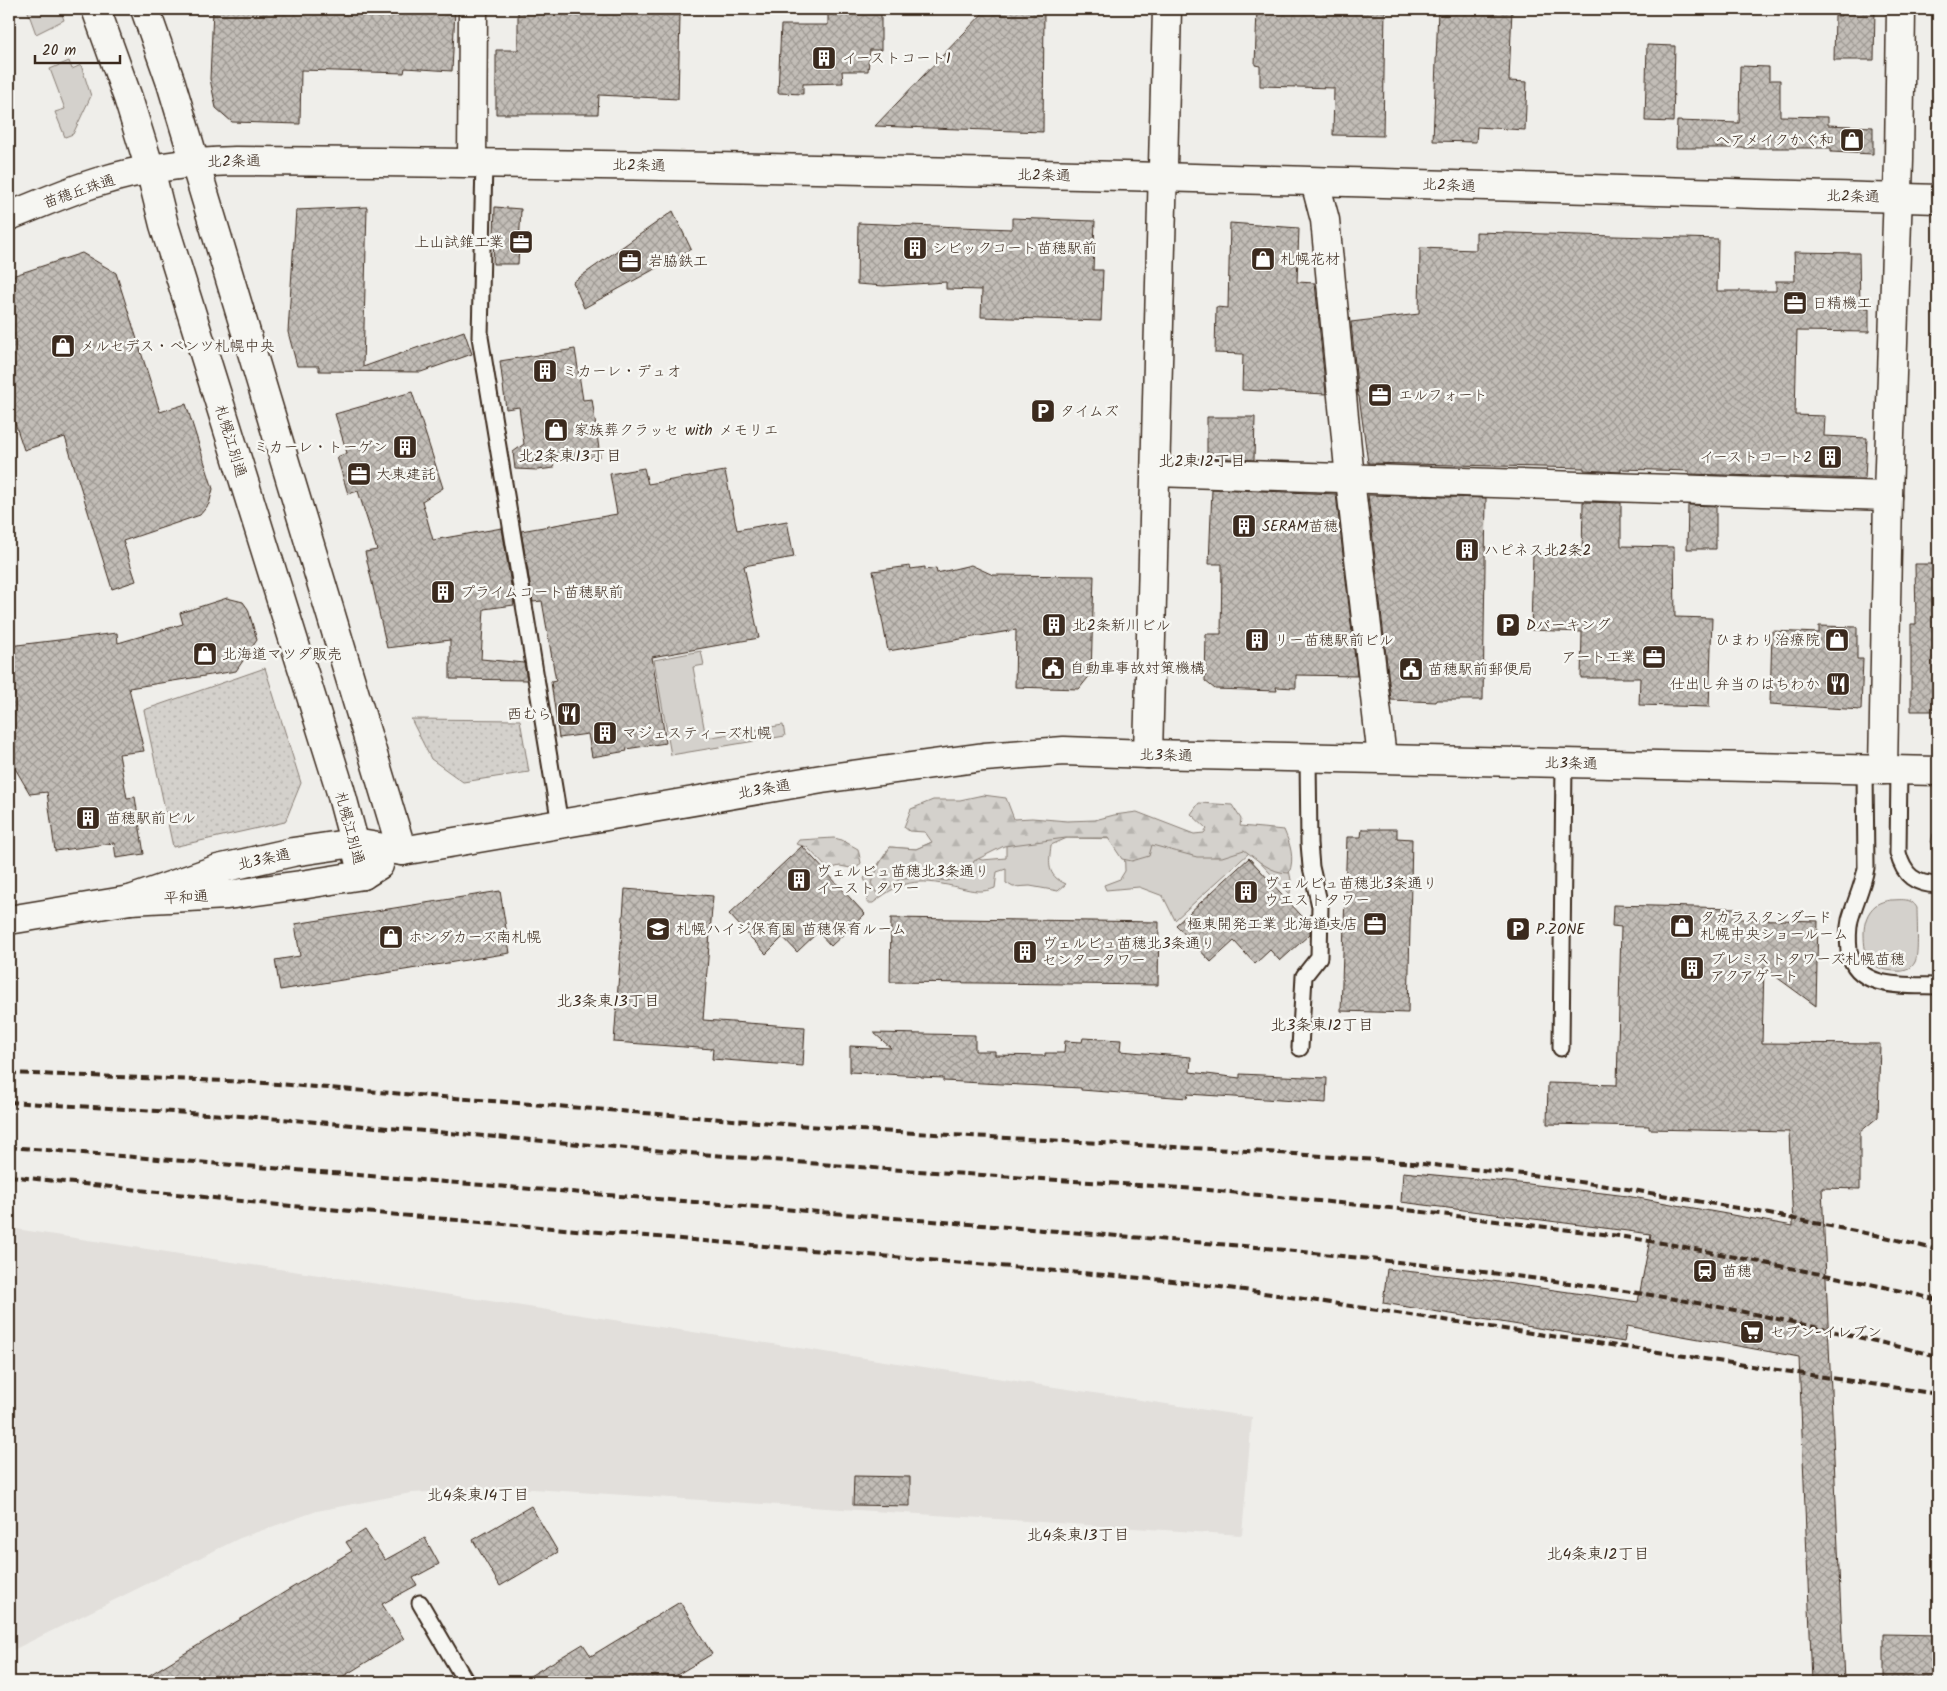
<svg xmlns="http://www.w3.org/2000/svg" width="1947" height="1691" viewBox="0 0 1947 1691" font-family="Kalam,'Klee One',sans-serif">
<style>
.built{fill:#e2dfdb}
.green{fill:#d4d1cc;stroke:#887e75}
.forest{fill:url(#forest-firs);stroke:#887e75}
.park{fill:url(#park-dots);stroke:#887e75}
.building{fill:url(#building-cross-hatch);stroke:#3b2a1e}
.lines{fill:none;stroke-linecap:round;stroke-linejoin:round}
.service-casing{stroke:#3b2a1e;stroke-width:19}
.minor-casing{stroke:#3b2a1e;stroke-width:31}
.tertiary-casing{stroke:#3b2a1e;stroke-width:31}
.service{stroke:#f6f6f2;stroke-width:15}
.minor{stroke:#f6f6f2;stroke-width:28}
.tertiary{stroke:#f6f6f2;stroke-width:28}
.rail{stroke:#3b2a1e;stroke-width:4;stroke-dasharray:8 4;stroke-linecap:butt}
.labels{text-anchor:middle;stroke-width:5;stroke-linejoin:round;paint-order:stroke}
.poi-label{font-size:15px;fill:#3b2a1e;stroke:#f6f6f2;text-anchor:start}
.street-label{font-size:15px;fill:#3b2a1e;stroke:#f6f6f2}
.neighbourhood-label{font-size:16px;fill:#3b2a1e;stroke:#f6f6f2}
</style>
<defs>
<pattern id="forest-firs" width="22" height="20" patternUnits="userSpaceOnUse" patternTransform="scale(1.25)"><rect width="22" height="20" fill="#d4d1cc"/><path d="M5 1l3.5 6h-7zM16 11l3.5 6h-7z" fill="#b7b4af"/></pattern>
<pattern id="park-dots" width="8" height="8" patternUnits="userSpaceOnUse" patternTransform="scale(1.25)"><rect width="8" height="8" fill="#d4d1cc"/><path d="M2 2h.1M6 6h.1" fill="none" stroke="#b7b4af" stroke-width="1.8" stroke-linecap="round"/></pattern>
<pattern id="building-cross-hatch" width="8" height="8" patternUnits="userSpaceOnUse" patternTransform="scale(1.25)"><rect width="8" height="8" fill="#c2bdb7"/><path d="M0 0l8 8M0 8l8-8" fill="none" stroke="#9f9a94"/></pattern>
</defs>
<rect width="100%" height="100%" fill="#efeeea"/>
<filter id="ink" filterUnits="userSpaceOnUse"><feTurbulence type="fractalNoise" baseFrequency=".02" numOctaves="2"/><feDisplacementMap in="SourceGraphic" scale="10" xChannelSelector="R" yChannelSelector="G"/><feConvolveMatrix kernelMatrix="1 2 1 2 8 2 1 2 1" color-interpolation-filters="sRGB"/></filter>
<g filter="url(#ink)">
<path class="built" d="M9,1228l1243,189 -10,118 -725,-47 -106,5 -94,18 -77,27 -231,114z"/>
<g class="green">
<path d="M27,9h33l4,11 -28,14z"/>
<path d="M69,61l3,8 9,-4 10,31 -18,38 -8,3 -10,-25 10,-3 -15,-40z"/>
<path d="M701,651l3,14 -11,2 13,71 77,-13 2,11 -114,19 -17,-95z"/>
<path d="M1006,829l277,12 8,39 -1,14 -40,-42 -75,68 -12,-24 -24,-9 -33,3 -2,-5 16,-6 5,-8 -1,-32 -57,-1 -16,7c-2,19 -5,30 15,39l-8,7 -28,-5 -17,1 -7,-4v-14l-9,3 -2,16c-12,5 -22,3 -34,0 -39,-9 -56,-11 -88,15h-6l2,-12 -5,-13 9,-6 17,-25 26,2 16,-7 21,6 29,12 24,-2z"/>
<path d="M1938,829v22l-7,-9 2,-8z"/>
<path d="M1890,900c11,0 21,-3 27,8 0,11 2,46 -2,54 -4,8 -12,10 -19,9 -27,-1 -32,-14 -32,-38 0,-10 3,-21 12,-28 4,-3 9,-4 14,-5z"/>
</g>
<g class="forest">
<path d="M983,795l23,3 8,21 18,-1 35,3 28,-1 19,-5 23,-3 57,22 10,-1 3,-4 -16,-15 8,-11 33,2 9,14 -1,7 44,4c6,14 11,28 5,43 -19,0 -31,-13 -45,-23l-22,7h-25l-45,-12 -3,11 -17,5 -10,-2 -14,-21h-42l-62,8 -30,15 -5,11 -4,4 -18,5 -27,-4 -19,1 -12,10 -12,6 -6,-11 9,-20 10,-16 26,2 16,-7 -7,-10 -16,-1 -5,-4 7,-18 22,-9h27z"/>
<path d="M834,838l8,2 16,9 3,14 -5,6 -16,-3 -12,3 -21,-22 -11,-3 3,-4z"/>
</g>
<g class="park">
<path d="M265,668l36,115 -16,39 -112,25 -29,-137z"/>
<path d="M411,719l109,1 9,52 -66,10 -32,-23z"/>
</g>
<g class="building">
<path d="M213,9l127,3v-3h115l-3,62 -47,-3 -1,5 -103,-3 -1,54 -68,-2 -16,-14 -6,-29z"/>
<path d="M518,9h85l-1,4 78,2 -2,84 -79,-4 -1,19h-102v-64h22z"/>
<path d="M828,9h53v41h-11l-2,21h-26l1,12 -40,1v10l-25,-1 3,-68h47z"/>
<path d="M987,9h57l-1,123 -168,-6z"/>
<path d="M1257,9h128l-2,127 -50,-1 1,-47 -74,-2v-20l-5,-1z"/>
<path d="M1438,9h74l-3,72 18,1 -2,48 -48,-3 -1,15 -43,-1z"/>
<path d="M1841,9h34l-1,51h-40l1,-44h6z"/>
<path d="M1647,45l28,1 -2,76 -28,-1z"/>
<path d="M1740,66l29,1v13h11v36l48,1v8l45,2v27l-42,-2v-4h-155l1,-27 62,2z"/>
<path d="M367,207l-4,160 101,-36 8,23 -51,18 -102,-1v-5h-22l-9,-34 8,-122z"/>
<path d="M495,207l26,2 -3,55h-25z"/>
<path d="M673,211l18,38 -107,59 -11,-26z"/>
<path d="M1012,218l83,3 -2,49h10l-2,51 -120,-4 1,-27 -36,-1v-7l-62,4 -27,-2 1,-61 154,6z"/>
<path d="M1230,223l69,5 -2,54 18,1 11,111 -84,-4 1,-36 -28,-1 1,-46 12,1z"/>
<path d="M1476,232l242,7 -1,52h59v-10h19l-1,-29 65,1 1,55h9v24l-72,-1 -2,84 30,1 -1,20 43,2 -2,41 -176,-5v-3l-68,-2v3l-37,-2v-2l-216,-5 -9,-67h-1l-7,-74 68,-8 1,-66 56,2z"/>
<path d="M82,253l34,20 44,139 26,-8 27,85 -4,15 -9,11 -77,26 13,40 -24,8 -47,-152 -41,13 -15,-45v-128z"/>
<path d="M575,349l8,51 9,-1 8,57 -47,6 1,6 -16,2 -23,-1 -2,-17 11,-8 -5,-37 -13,2 -6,-48z"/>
<path d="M412,392l31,96 -21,13 11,39 69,-12 12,77 -30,4 -3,50 43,4 3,17 -77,-1v-39l-63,8 -22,-96 12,-2 -19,-59 -10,3 -11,-37 10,-4 -12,-39z"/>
<path d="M1207,417h48l-1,43 -41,-2v-5h-6z"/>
<path d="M644,468l4,16 77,-13 12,59 50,-9 7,36 -50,9 15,72 -107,19 14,86 -40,6 1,2 -35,6 -4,-23 -29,4 -8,-56 5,-1 -14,-80 -9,1 -12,-71 96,-17 -7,-40z"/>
<path d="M1212,489l124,5 21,182 -61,-1v13l-20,-1 1,4 -62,-2 -10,-8 1,-47h15l1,-70h-13z"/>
<path d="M1368,495l118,3 -3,202h-47v2l-45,-2z"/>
<path d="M1583,502l38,1v43l53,1 1,70 37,1 -3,89 -70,-2 1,-27h-59l1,-46 -51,-2 2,-77 49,2z"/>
<path d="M1688,505l28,1v43h-29z"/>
<path d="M1915,564h23v147h-27v-87h5z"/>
<path d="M971,565l22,10 101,1 -3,98 -12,15 -64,-2 1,-57 -128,21 -15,-80 37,-5 1,3 14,-2v3l11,-2 1,5z"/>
<path d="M227,598l16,4 5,7 9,31 -21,31 -107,17 15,63 -25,3 8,44 8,-1 9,57 -28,4 -2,-15 -59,8 -8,-59 -17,2 -21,-36v-112l108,-13 1,10 65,-19 -3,-11z"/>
<path d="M1819,626l38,1v32h6l-2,51 -91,-6 2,-73 47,2z"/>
<path d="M1362,829h35v9l15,1 -4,174 -67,-2 6,-174h14z"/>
<path d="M802,846l63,68 -34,32 -13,-14 -21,20 -14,-15 -17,17 -37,-40z"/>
<path d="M1249,858l61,67v9l-30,27 -10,-11 -15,14 -21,-23 -23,21 -35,-37z"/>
<path d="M625,889l88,7 -10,124 102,7 -2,39 -91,-7 1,-10 -99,-7z"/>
<path d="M500,891l10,62 -230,37 -5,-30 25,-4 -5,-32z"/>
<path d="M1613,905l123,3 1,6h4v5l77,2 -2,85 -52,-38 -2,75 118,1 -2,73 -18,15v57l-38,-1 22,494h-32l-13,-325 -172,-31 -3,16 -241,-39 4,-34 91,10 160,23 13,-68 -250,-32 2,-30 126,12 98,12 166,30 -4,-94 -140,-3v-3l-102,-2 1,-41 69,2 4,-158 -9,-1z"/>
<path d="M891,918l268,4 -1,63 -268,-3z"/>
<path d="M874,1033l101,2v16h20v4l50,1v-3h19l1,-12 17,1 1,-4 38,2 -1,11 71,6 -1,15 50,6v-4l87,4 -1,25 -138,-9 -1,4 -106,-8v-2l-138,-7v-3l-22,-1v-1l-71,-4v-26l41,2z"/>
<path d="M854,1476l56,1v29l-57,-1z"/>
<path d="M531,1506l27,46 -58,34 -27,-46z"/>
<path d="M365,1530l20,30 40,-22 14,26 -26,14 4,7 -35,19 22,35 -70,43h-196l214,-131 -6,-9z"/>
<path d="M680,1602l32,52 -47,28h-145l63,-38 8,12z"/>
<path d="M1884,1634l54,1v47h-54z"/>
</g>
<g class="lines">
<defs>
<g id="service">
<path d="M484,163l-4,174 80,487"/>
<path d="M1865,770l1,98c-3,18 -11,34 -16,52 -2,10 -2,21 -1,31 7,40 59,34 89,35"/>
<path d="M1899,770l-1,83c6,23 17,31 40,32"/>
<path d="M1300,1048l4,-72 15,-19 1,-51 -9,-39 -2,-24 -1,-85"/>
<path d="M1561,1048l3,-285"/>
<path d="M420,1603l46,79"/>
</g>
<g id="minor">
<path d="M472,162l1,-153"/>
<path d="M1315,182l10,38 25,259 32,279"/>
<path d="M1155,472l733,24"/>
</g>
<g id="tertiary">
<path d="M96,9l32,89 22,71 14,56 176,564 23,86"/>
<path d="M145,9l26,74 231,768"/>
<path d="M9,216c29,-11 59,-25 89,-34 45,-14 90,-20 137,-21 568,3 1135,22 1703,38"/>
<path d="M1148,754l19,-745"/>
<path d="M1883,770l5,-274 11,-336 2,-151"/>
<path d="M130,900l88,-31 75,-17 61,-9 48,8 420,-72 162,-22 80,-6 84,3 790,17"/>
<path d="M9,920l121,-20 97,-5 74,-10 62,-10 16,-10"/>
</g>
</defs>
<use href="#service" class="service-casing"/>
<use href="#minor" class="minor-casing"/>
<use href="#tertiary" class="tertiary-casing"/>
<use href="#service" class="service"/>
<use href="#minor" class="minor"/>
<use href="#tertiary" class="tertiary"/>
<g class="rail">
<path d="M9,1073l243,9 608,48 406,22 137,10 129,13 95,14 122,21 136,27 53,13"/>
<path d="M9,1102l247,15 601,50 342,22 200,20 220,27 61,10 200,40 58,14"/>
<path d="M9,1147l1247,100c125,13 251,26 375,45 103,15 206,40 307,64"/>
<path d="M9,1176l260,28 895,76 80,10 694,104"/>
</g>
</g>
</g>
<defs>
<symbol id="building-square" viewBox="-11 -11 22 22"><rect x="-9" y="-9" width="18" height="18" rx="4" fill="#3b2a1e" stroke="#f6f6f2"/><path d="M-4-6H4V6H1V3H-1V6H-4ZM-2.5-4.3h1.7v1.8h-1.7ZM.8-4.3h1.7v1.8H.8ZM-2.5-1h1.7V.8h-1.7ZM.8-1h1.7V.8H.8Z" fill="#fff"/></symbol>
<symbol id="shop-square" viewBox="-11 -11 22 22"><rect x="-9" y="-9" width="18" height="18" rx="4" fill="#3b2a1e" stroke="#f6f6f2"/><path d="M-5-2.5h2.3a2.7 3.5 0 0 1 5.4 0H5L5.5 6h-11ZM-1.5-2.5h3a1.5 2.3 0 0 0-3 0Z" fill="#fff"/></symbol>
<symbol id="office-square" viewBox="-11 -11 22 22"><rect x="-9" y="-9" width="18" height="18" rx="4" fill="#3b2a1e" stroke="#f6f6f2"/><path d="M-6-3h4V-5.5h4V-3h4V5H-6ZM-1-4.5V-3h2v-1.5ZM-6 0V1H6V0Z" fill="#fff"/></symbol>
<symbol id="parking-square" viewBox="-11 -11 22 22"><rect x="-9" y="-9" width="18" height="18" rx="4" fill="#3b2a1e" stroke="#f6f6f2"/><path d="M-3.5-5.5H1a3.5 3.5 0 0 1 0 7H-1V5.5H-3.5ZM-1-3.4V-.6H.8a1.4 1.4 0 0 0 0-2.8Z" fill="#fff"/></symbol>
<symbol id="civic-square" viewBox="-11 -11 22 22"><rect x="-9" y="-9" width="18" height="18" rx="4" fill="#3b2a1e" stroke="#f6f6f2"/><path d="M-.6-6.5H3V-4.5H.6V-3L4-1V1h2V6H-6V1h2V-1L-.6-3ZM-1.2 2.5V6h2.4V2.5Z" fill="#fff"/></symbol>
<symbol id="restaurant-square" viewBox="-11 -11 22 22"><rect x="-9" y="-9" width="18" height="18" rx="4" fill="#3b2a1e" stroke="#f6f6f2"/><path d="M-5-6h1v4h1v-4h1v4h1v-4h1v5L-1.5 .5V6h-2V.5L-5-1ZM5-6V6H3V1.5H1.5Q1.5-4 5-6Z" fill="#fff"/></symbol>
<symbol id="school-square" viewBox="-11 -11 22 22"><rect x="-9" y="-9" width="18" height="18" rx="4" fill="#3b2a1e" stroke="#f6f6f2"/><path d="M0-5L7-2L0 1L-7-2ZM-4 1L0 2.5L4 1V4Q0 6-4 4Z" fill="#fff"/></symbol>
<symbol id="station-square" viewBox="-11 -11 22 22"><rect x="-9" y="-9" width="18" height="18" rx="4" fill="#3b2a1e" stroke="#f6f6f2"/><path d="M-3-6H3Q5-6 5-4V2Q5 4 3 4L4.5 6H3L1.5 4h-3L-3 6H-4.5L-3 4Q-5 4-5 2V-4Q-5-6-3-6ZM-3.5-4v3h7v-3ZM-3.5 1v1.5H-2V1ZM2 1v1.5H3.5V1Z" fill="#fff"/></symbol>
<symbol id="supermarket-square" viewBox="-11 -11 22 22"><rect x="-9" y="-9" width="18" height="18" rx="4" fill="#3b2a1e" stroke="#f6f6f2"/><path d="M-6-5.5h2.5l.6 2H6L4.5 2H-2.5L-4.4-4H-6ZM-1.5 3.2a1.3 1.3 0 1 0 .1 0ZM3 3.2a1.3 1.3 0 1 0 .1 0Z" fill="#fff"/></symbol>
</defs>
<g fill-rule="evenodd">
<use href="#building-square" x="810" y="44" width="28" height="28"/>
<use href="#shop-square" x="1838" y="126" width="28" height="28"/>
<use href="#office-square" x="507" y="228" width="28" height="28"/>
<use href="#building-square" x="901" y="234" width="28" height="28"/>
<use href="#shop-square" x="1249" y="245" width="28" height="28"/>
<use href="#office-square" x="616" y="247" width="28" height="28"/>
<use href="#office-square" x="1781" y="289" width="28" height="28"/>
<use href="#shop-square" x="49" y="332" width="28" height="28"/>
<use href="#building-square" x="531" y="357" width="28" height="28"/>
<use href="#office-square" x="1366" y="381" width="28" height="28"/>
<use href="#parking-square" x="1029" y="397" width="28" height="28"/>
<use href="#shop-square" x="542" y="416" width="28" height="28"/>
<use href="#building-square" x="391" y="433" width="28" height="28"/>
<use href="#building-square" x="1816" y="443" width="28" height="28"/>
<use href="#office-square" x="345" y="460" width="28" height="28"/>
<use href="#building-square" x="1230" y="512" width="28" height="28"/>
<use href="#building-square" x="1453" y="536" width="28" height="28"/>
<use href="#building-square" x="429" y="578" width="28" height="28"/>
<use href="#building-square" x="1040" y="611" width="28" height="28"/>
<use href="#parking-square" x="1494" y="611" width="28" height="28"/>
<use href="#building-square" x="1243" y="626" width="28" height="28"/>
<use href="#shop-square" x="1823" y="626" width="28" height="28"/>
<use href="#shop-square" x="191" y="640" width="28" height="28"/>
<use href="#office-square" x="1640" y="643" width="28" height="28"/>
<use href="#civic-square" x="1039" y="654" width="28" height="28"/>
<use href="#civic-square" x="1397" y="655" width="28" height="28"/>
<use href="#restaurant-square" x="1824" y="670" width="28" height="28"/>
<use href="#restaurant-square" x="555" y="700" width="28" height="28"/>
<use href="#building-square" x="591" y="719" width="28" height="28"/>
<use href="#building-square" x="74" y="804" width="28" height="28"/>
<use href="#building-square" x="785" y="866" width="28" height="28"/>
<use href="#building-square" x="1232" y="878" width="28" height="28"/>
<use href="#office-square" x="1361" y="910" width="28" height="28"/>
<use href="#shop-square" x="1668" y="912" width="28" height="28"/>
<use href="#school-square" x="644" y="915" width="28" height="28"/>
<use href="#parking-square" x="1504" y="915" width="28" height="28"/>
<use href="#shop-square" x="377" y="923" width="28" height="28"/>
<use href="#building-square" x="1011" y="938" width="28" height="28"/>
<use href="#building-square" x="1678" y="954" width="28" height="28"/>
<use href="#station-square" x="1691" y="1257" width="28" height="28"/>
<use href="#supermarket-square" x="1738" y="1318" width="28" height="28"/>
</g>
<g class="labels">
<g class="poi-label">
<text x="842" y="63">イーストコート1</text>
<text x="1834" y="145" text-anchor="end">ヘアメイクかぐ和</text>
<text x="504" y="247" text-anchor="end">上山試錐工業</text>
<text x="932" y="253">シビックコート苗穂駅前</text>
<text x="1280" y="264">札幌花材</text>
<text x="648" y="266">岩脇鉄工</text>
<text x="1812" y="308">日精機工</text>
<text x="80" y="351">メルセデス・ベンツ札幌中央</text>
<text x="562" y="376">ミカーレ・デュオ</text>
<text x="1398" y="400">エルフォート</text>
<text x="1060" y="416">タイムズ</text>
<text x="574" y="435">家族葬クラッセ with メモリエ</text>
<text x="388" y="452" text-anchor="end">ミカーレ・トーゲン</text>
<text x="1812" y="462" text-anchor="end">イーストコート2</text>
<text x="376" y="479">大東建託</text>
<text x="1262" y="531">SERAM苗穂</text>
<text x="1484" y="555">ハピネス北2条2</text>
<text x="460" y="597">プライムコート苗穂駅前</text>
<text x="1072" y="630">北2条新川ビル</text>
<text x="1526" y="630">Dパーキング</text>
<text x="1274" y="645">リー苗穂駅前ビル</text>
<text x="1820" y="645" text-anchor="end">ひまわり治療院</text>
<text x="222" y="659">北海道マツダ販売</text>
<text x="1636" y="662" text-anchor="end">アート工業</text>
<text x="1070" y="673">自動車事故対策機構</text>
<text x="1428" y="674">苗穂駅前郵便局</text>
<text x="1820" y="689" text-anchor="end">仕出し弁当のはちわか</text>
<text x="552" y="719" text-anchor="end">西むら</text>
<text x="622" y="738">マジェスティーズ札幌</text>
<text x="106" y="823">苗穂駅前ビル</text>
<text x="816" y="876">ヴェルビュ苗穂北3条通り<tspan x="816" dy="17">イーストタワー</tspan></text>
<text x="1264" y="888">ヴェルビュ苗穂北3条通り<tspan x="1264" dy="17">ウエストタワー</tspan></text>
<text x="1700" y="922">タカラスタンダード<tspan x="1700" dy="17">札幌中央ショールーム</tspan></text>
<text x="1358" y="929" text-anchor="end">極東開発工業 北海道支店</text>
<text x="676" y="934">札幌ハイジ保育園 苗穂保育ルーム</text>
<text x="1536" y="934">P.ZONE</text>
<text x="408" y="942">ホンダカーズ南札幌</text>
<text x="1042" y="948">ヴェルビュ苗穂北3条通り<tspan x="1042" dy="17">センタータワー</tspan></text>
<text x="1710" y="964">プレミストタワーズ札幌苗穂<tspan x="1710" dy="17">アクアゲート</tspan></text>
<text x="1722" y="1276">苗穂</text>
<text x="1770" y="1337">セブン-イレブン</text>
</g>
<g class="street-label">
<text transform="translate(234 161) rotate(-1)" y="5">北2条通</text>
<text transform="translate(639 165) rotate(1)" y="5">北2条通</text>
<text transform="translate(1044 175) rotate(1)" y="5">北2条通</text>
<text transform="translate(1449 185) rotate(2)" y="5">北2条通</text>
<text transform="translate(79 191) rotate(-19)" y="5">苗穂丘珠通</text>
<text transform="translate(1853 196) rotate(1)" y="5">北2条通</text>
<text transform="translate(231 441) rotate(73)" y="5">札幌江別通</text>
<text transform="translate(1166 755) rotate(1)" y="5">北3条通</text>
<text transform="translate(1571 763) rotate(1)" y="5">北3条通</text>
<text transform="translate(764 789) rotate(-10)" y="5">北3条通</text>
<text transform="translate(350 828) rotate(75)" y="5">札幌江別通</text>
<text transform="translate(264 859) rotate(-12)" y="5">北3条通</text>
<text transform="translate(186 897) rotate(-3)" y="5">平和通</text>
</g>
<g class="neighbourhood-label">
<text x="570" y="461">北2条東13丁目</text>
<text x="1202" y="466">北2東12丁目</text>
<text x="608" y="1006">北3条東13丁目</text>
<text x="1322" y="1030">北3条東12丁目</text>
<text x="478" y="1500">北4条東14丁目</text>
<text x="1078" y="1540">北4条東13丁目</text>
<text x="1598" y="1559">北4条東12丁目</text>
</g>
</g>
<rect width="1947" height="1691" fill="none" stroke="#f6f6f2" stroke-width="30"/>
<rect x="15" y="15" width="1917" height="1661" fill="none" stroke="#3b2a1e" stroke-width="2" filter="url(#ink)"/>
<path d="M35 55v8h85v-8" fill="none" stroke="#3b2a1e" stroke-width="2.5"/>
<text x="42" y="55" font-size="15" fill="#3b2a1e" stroke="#f6f6f2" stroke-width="4" paint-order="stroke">20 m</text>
</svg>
